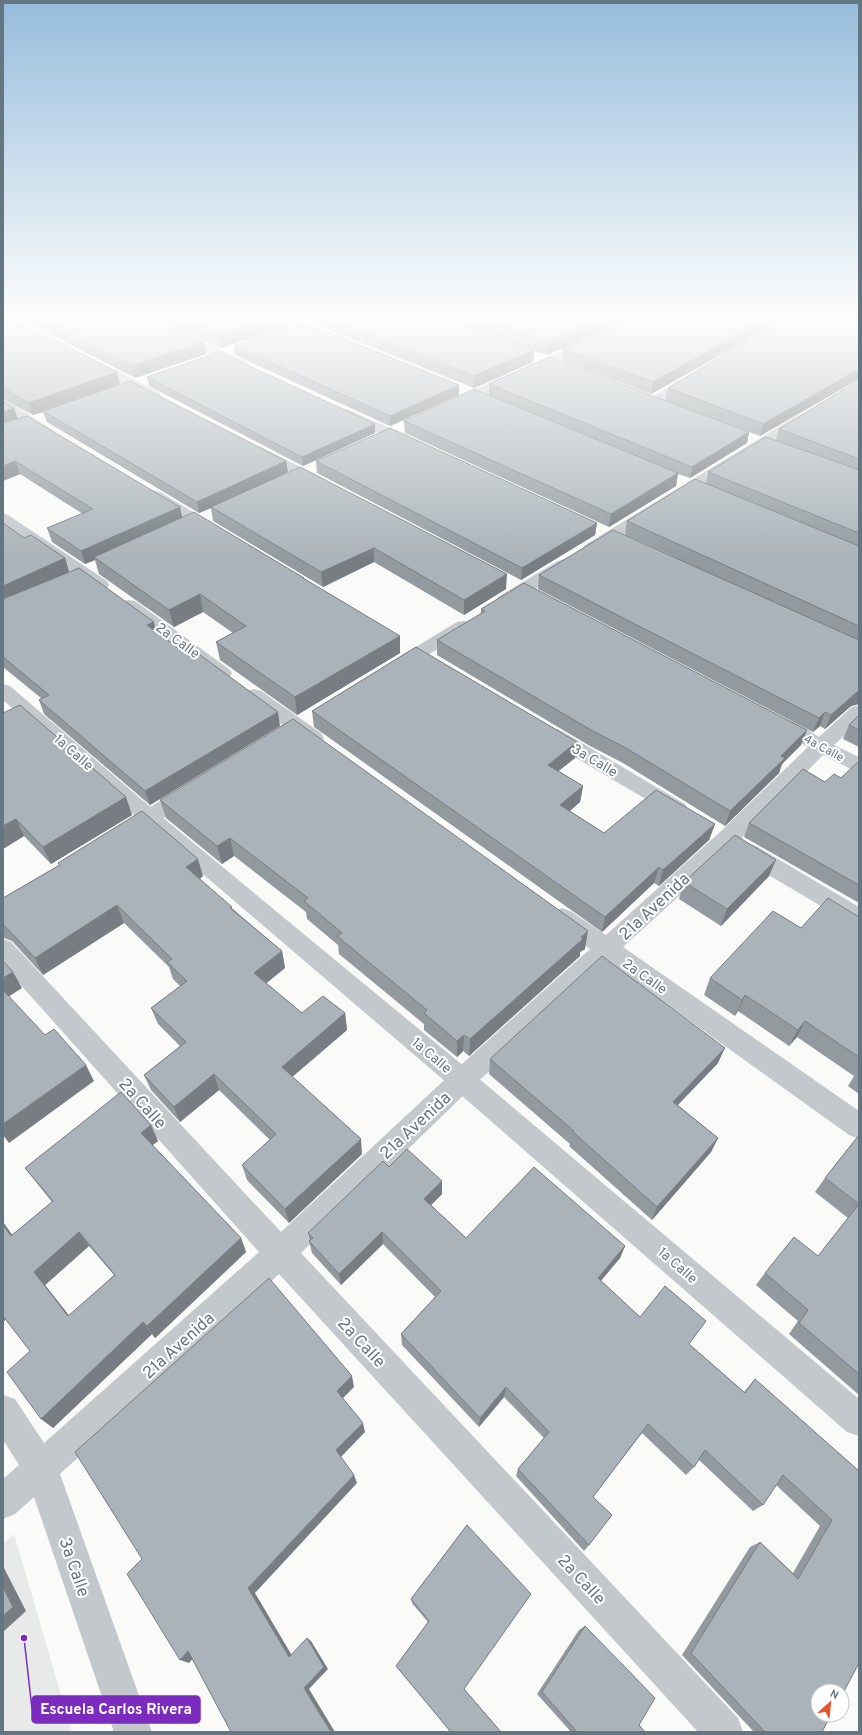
<svg xmlns="http://www.w3.org/2000/svg" width="862" height="1735" viewBox="0 0 862 1735" font-family="Overpass,sans-serif">
<style>
.built{fill:#e8e9e9}
.lines{fill:none;stroke-linecap:round;stroke-linejoin:round}
.minor{fill:#c3c8cc;fill-rule:evenodd}
.tertiary{fill:#c3c8cc;fill-rule:evenodd}
.wall{fill:#929a9f;fill-rule:evenodd}
.shaded-wall{fill:#777d82}
.building{fill:#aab3b9;stroke:#777d82;fill-rule:evenodd}
.labels{text-anchor:middle;stroke-width:4;stroke-linejoin:round;paint-order:stroke}
.far-street-label{font-size:12px;fill:#657683;stroke:#fff}
.street-label{font-size:14px;fill:#657683;stroke:#fff}
.near-street-label{font-size:17px;fill:#657683;stroke:#fff}
.leader{fill:none;stroke:#7b2cbf;stroke-width:1.5}
.callout-dot{fill:#7b2cbf;stroke:#fff;stroke-width:1.5}
.callout{fill:#7b2cbf;stroke:#7b2cbf;stroke-width:1.5}
.callout-label{font-size:15px;text-anchor:middle;font-weight:bold;fill:#fff}
</style>
<rect width="100%" height="100%" fill="#fafaf8"/>
<path class="built" d="M14,1534l58,198h-69v-188z"/>
<g class="lines">
<g class="minor">
<path d="M132,316h15l101,46 2,3 -6,4 -4,-1 -106,-50z"/>
<path d="M274,316h15l40,16 2,2 -2,2h-8l-45,-18z"/>
<path d="M475,316h15l-2,2 -27,11h-8l-2,-2 2,-2z"/>
<path d="M590,338l4,2 2,2 -2,2 -135,63 -5,1 -6,-4 1,-3z"/>
<path d="M93,359l66,33 1,3 -6,4 -5,-1 -60,-32 -2,-3z"/>
<path d="M692,373l4,1 2,3 -2,3 -39,24h-10l-1,-3z"/>
<path d="M3,400l5,1 47,31 -2,3h-10l-40,-25z"/>
<path d="M347,409l70,31 2,3 -2,3h-10l-65,-30 -2,-3 2,-3z"/>
<path d="M803,414l5,1 2,3 -2,3 -211,130h-12l-2,-3 2,-3 213,-130z"/>
<path d="M261,447l65,33 2,3 -2,3h-10l-60,-32 -2,-3 2,-3z"/>
<path d="M155,491l5,1 58,35 3,3 -3,3h-10l-58,-35 -2,-3 2,-3z"/>
<path d="M3,513l5,2 99,66 2,4 -2,4 -6,1 -6,-1 -92,-64z"/>
<path d="M564,559l6,2 2,3 -2,3 -60,38 -6,1 -6,-1 -2,-4 2,-4 60,-36z"/>
<path d="M129,600l6,1 94,68 3,4 -3,4 -6,2 -6,-2 -94,-68 -2,-4 2,-4z"/>
<path d="M463,621l6,1 3,4 -3,4 -66,40 -6,2 -6,-2 -3,-4 3,-4 66,-40z"/>
<path d="M254,689l7,2 60,42 3,5 -3,5 -7,2 -7,-2 -60,-44 -2,-4 2,-4z"/>
<path d="M859,705v17l-25,23 25,12v16l-36,-18 -88,90 -112,102 236,164v28l-10,-4 -241,-173 -137,126 -170,165 437,465 5,14h-45l-419,-458 -219,200 92,258h-38l-80,-235 -19,17 -12,5v-40l16,-14 -16,-25v-45l12,4 29,44 215,-191 -256,-287v-26l8,3 270,290 172,-160 137,-123 -36,-26 -3,-6 3,-6 8,-3 8,3 36,24 113,-102 89,-86 -37,-20 -3,-4 3,-4c16,-5 35,10 48,18l33,-30z"/>
<path d="M551,728l7,1 127,75 3,5 -3,5 -7,2 -7,-2 -127,-75 -3,-5 3,-5z"/>
<path d="M188,786l7,2 3,5 -3,5 -55,35 -8,3 -8,-3 -3,-5 3,-5 57,-35z"/>
<path d="M748,844l8,2 103,61v20l-8,-3 -111,-66 -3,-6 3,-6z"/>
</g>
<path class="tertiary" d="M3,684l7,2 146,126 315,260 388,327v37l-12,-4 -394,-344 -311,-266 -139,-122z"/>
</g>
<g class="wall">
<path d="M3,316l114,56 3,12 166,77 2,11 218,117 -42,26 -90,-53 -51,25 -110,-66 -2,-13 -12,5 -152,-91 -4,-10 -10,3 -30,-16z"/>
<path d="M14,316h134l58,38 -71,24z"/>
<path d="M150,316h137l1,9 -67,23z"/>
<path d="M293,316h21l-11,3z"/>
<path d="M316,316h155l-14,5 14,5v-10h164l-88,39 -13,-4 -1,11 -59,26 -157,-63z"/>
<path d="M636,316h223v63l-99,57 -11,-4 -2,11 -57,35 -12,-4 -2,12 -67,41 -204,-94 -1,-12 228,33 -143,-59v-11l176,17 3,-13 94,-56h-1l-110,62 -89,-33 1,-12z"/>
<path d="M234,346l225,39v10l-69,31 -155,-71z"/>
<path d="M147,377l228,56 -72,33 -154,-80z"/>
<path d="M859,380v324l-8,2 -26,23 -5,-3 -7,6 -275,-143 1,-14 138,-17 -52,-23 2,-14 79,-37 2,-12 68,-32 3,-11z"/>
<path d="M3,401l11,7 4,11 162,88 2,10 122,62 96,74 -103,62 -77,-55 -4,-18 17,-9 -30,-21 -29,15 -75,-53 -4,-14 -10,4 -33,-22 -5,-14 36,-14 -63,-40 -17,7z"/>
<path d="M316,461l281,62 -2,12 -74,45 -204,-107z"/>
<path d="M3,523l21,15 41,20 4,14 87,60 124,94 -130,79 -106,-91 -5,-14 2,-2 -38,-31z"/>
<path d="M481,609l320,136 -19,19 -3,9 -54,53 -102,-63 -33,-17 -153,-91v-15l44,-26z"/>
<path d="M312,711l265,31 -2,16 -17,13 25,15 -3,16 -10,9 34,22 111,-9 -6,16 -50,46 -5,-3 -52,49 -288,-205z"/>
<path d="M3,713l129,102 -81,49 -27,-28 -21,13z"/>
<path d="M859,715v32l-16,-8 6,-14z"/>
<path d="M859,761v142l-115,-66 5,-14 76,-41 16,-4z"/>
<path d="M160,800l425,149 -5,3v4l-111,100 -6,-5 -6,6 -33,-27v-6l-85,-70 -1,-9 -31,-26 -1,-7 -72,-56 -12,8 -56,-46z"/>
<path d="M58,863l145,13 -3,3 33,30 49,42 3,17 -19,15 36,30h43l2,17 -55,47 70,77 -73,69 -42,-43 -5,-15 28,-25 -51,-50 -39,32 -29,-32 -7,-15 36,-29 -22,-22 -7,-16 29,-22 -7,-7 -4,-12 -45,-44 -81,52 -31,-34 -8,-3h-1v-40l56,-33z"/>
<path d="M769,876l-48,50 -42,-27 5,-17z"/>
<path d="M859,917v177l-11,-8 6,-10 -57,-39 -8,9 -51,-35 -3,5 -31,-21 6,-17 91,-50z"/>
<path d="M490,1059l228,4 -40,42 40,33 -7,14 -59,68 -83,-74 1,-2 -81,-70z"/>
<path d="M151,1125l7,16 -6,4 89,93 5,14 -91,86 -3,-4 -99,94 -23,-77 -24,-32 -3,3v-100l9,13 40,-33 -16,-20 -11,-14zM89,1246l25,29 -45,41 -24,-31z"/>
<path d="M859,1135v260l-70,-61 9,-13 -42,-36 9,-12 53,-17 30,-38 -33,-26 10,-14z"/>
<path d="M389,1167l53,14v13l-11,11 35,33 159,8 -5,12 -19,23 39,36 49,27 55,48 11,-13 104,92 -37,261h-68l-72,-77 68,-108 10,-5 33,31 27,-47 -44,-41 -13,20 -10,6 -54,-51 -5,7 -8,8 -44,-42 -49,64 -4,48 -5,6 -68,-75 2,-7 26,-31 -40,-41 -25,30 -77,-82 -1,-11 34,-37 -52,-53 -42,41 -29,-32 -3,-12 1,-1 -2,-7z"/>
<path d="M467,1525l-3,164 37,43h-53l2,-2 -54,-64 32,-44 -16,-19 -1,-4z"/>
<path d="M585,1626l54,99 6,7h-74l-34,-38 42,-64z"/>
</g>
<g class="shaded-wall">
<path d="M279,316h8l1,9 -67,23 -2,-12z"/>
<path d="M303,316h11l-11,3z"/>
<path d="M456,316h15l-15,5z"/>
<path d="M610,316h25l-88,39 1,-12z"/>
<path d="M764,320l-3,12 -110,62 2,-12z"/>
<path d="M204,342l2,12 -71,24 -3,-12z"/>
<path d="M534,350l-1,12 -59,26v-12z"/>
<path d="M859,369v10l-99,57 3,-12z"/>
<path d="M117,372l3,13 -87,30 -4,-12z"/>
<path d="M459,385v10l-69,31v-10z"/>
<path d="M14,408l4,13 -15,5v-14z"/>
<path d="M375,424v9l-72,33 -1,-9z"/>
<path d="M749,432l-2,11 -57,35 2,-11z"/>
<path d="M15,461l5,13 -17,7v-15z"/>
<path d="M286,461l2,12 -77,34v1l-12,5 -2,-11z"/>
<path d="M678,473l-2,13 -67,41 2,-13z"/>
<path d="M180,507l3,14 -89,36 1,3 -10,4 -4,-13z"/>
<path d="M597,523l-2,12 -74,45 1,-12z"/>
<path d="M374,548v14l-51,25 -2,-15z"/>
<path d="M65,558l4,14 -66,30v-16z"/>
<path d="M507,574l-1,15 -42,26v-15z"/>
<path d="M200,594l3,18 -29,15 -5,-17z"/>
<path d="M154,622l3,14 -10,-11z"/>
<path d="M400,636v17l-103,62 -2,-18z"/>
<path d="M859,691v13l-8,2 -26,23 6,-14 26,-23z"/>
<path d="M278,712l2,14 -130,79 -5,-14z"/>
<path d="M825,712l-5,14 -7,6 6,-14z"/>
<path d="M807,730l-6,15 -19,19 -3,9 -54,53 5,-15 51,-55z"/>
<path d="M577,742l-2,16 -29,23 2,-16z"/>
<path d="M583,786l-3,16 -22,19 2,-16z"/>
<path d="M126,797l6,18 -81,49 -8,-17z"/>
<path d="M16,819l8,17 -21,13v-23z"/>
<path d="M715,824l-6,16 -50,46 4,-16z"/>
<path d="M230,838l4,18 -12,8 -5,-18z"/>
<path d="M198,859l5,17 -12,8 -5,-17z"/>
<path d="M776,860l-7,16 -48,50 6,-17z"/>
<path d="M659,867l-5,16 -52,49 3,-15z"/>
<path d="M117,905l7,18 -81,52 -8,-17z"/>
<path d="M588,931l-3,18 -5,3v4l-111,100 1,-17z"/>
<path d="M282,951l3,17 -27,22 -4,-17z"/>
<path d="M13,972l9,16 -17,11 -2,-4v-17z"/>
<path d="M745,995l-7,16 -3,5 7,-16z"/>
<path d="M345,1013l2,17 -62,53 -3,-16z"/>
<path d="M805,1021l-8,16 -8,9 9,-16z"/>
<path d="M464,1035l-1,16 -6,6v-16z"/>
<path d="M725,1048l-7,15 -51,53 6,-14z"/>
<path d="M86,1065l8,16 -85,62 -6,-8v-11z"/>
<path d="M214,1074l5,16 -39,32 -6,-15z"/>
<path d="M151,1125l7,16 -10,8 -7,-16z"/>
<path d="M718,1138l-7,14 -59,68 5,-13z"/>
<path d="M361,1139l1,15 -73,69 -4,-14z"/>
<path d="M442,1181v13l-18,18v-13z"/>
<path d="M3,1222l20,28 -12,-14 -8,-11z"/>
<path d="M79,1232l10,14 -44,39 34,43 -11,-12 -34,-44z"/>
<path d="M382,1232l1,12 -42,41 -2,-11z"/>
<path d="M241,1238l5,14 -91,86 -8,-12z"/>
<path d="M625,1246l-5,12 -27,32 5,-12z"/>
<path d="M3,1313l5,4 -5,5z"/>
<path d="M143,1322l9,12 -99,94 -12,-9z"/>
<path d="M352,1376l2,11 -14,14 -3,-10z"/>
<path d="M506,1387l-2,10 -25,30 1,-9z"/>
<path d="M363,1423l2,9 -26,27 -3,-9z"/>
<path d="M354,1475l3,8 -102,110 39,66 -5,-2 -41,-69z"/>
<path d="M3,1566l23,45 -23,21z"/>
<path d="M307,1638l4,3 17,28 -19,20 26,43h-4l-27,-44z"/>
<path d="M188,1651l9,3 -8,9 -9,-3z"/>
</g>
<g class="building">
<path d="M3,316h6l108,56 -88,31 -26,-15z"/>
<path d="M33,316h115l56,26 -72,24z"/>
<path d="M173,316h106l-60,20z"/>
<path d="M322,316h121l91,34 -60,26z"/>
<path d="M473,316h137l-62,27z"/>
<path d="M636,316h204l19,4v49l-96,55 -95,-36 102,-61 2,-3 -3,-3 -5,-1 -111,62 -90,-33z"/>
<path d="M301,321l158,64 -69,31 -156,-70z"/>
<path d="M219,352l156,72 -73,33 -155,-80z"/>
<path d="M549,357l200,75 -57,35 -203,-83z"/>
<path d="M859,380v79l-80,-30z"/>
<path d="M130,381l156,80 -89,41 -154,-91z"/>
<path d="M474,389l204,84 -67,41 -207,-93z"/>
<path d="M3,401l11,7 -11,4z"/>
<path d="M27,416l153,91 -99,44 -34,-23 46,-19 -78,-48 -12,5v-43z"/>
<path d="M390,428l207,95 -75,45 -206,-107z"/>
<path d="M766,437l93,33v63l-151,-61z"/>
<path d="M300,467l207,107 -43,26 -90,-52 -53,24 -110,-65z"/>
<path d="M695,479l164,67v80l-232,-105z"/>
<path d="M194,512l110,66h-1l97,58 -105,61 -79,-55 30,-16 -46,-32 -31,16 -75,-53z"/>
<path d="M3,523l21,15 7,-3 34,23 -62,28z"/>
<path d="M613,530l246,110v51l-2,1 -26,23 -6,-3 -6,6 -280,-143z"/>
<path d="M79,568l75,54 -7,3 46,34 7,-4 78,57 -133,79 -106,-91 10,-5 -46,-38v-58z"/>
<path d="M524,583l283,147 -26,26 4,2 -55,53 -104,-63 -33,-17 -156,-91 48,-29 -4,-2z"/>
<path d="M416,647l161,95 -29,23 35,21 -23,19 44,28 52,-43 59,34 -52,46 -4,-3 -54,50 -293,-206z"/>
<path d="M20,705l106,92 -83,50 -27,-28 -13,7v-113z"/>
<path d="M859,715v15l-10,-5z"/>
<path d="M293,719l295,212 -7,6 2,2 -113,100 -6,-4 -7,6 -33,-28 3,-3 -90,-74 5,-3 -38,-32 4,-3 -78,-60 -13,8 -57,-46z"/>
<path d="M859,761v124l-110,-62 54,-54 22,13 9,-8 7,4z"/>
<path d="M142,811l56,48 -12,8 46,40 -2,1 52,43 -28,22 48,40 21,-17 22,17 -63,54 79,72 -76,70 -43,-44 34,-31 -62,-60 -40,33 -30,-32 42,-33 -35,-34 36,-27 -20,-19 5,-3 -55,-54 -82,53 -32,-34v-26l57,-33 -2,-2z"/>
<path d="M735,835l41,25 -49,49 -43,-27z"/>
<path d="M828,898l31,19v140l-54,-36 -7,9 -53,-35 -3,5 -32,-22 63,-67 28,17z"/>
<path d="M602,956l123,92 -52,54 45,36 -61,69 -84,-75 1,-1 -84,-72z"/>
<path d="M3,961l10,11 -10,6z"/>
<path d="M3,990l42,45 9,-6 32,36 -83,59z"/>
<path d="M121,1092l30,33 -10,8 100,105 -94,88 -4,-4 -102,97 -34,-47 23,-21 -27,-35v-91l8,11 42,-35 -28,-33zM79,1232l36,43 -47,41 -34,-44z"/>
<path d="M859,1135v239l-60,-51 9,-13 -43,-37 29,-36 24,19 41,-52 -34,-26z"/>
<path d="M407,1149l35,32 -18,18 42,39 68,-71 91,79 -27,32 42,39 25,-31 41,35 -17,23 56,49 10,-14 104,92v192l-17,32v-4h-24v24h13l-9,17h-57l-74,-79 69,-111 38,37 34,-59 -49,-45 -20,30 -58,-55 -11,17 -46,-43 -55,73 19,18 -23,30 -71,-76 31,-37 -43,-45 -26,31 -79,-84 40,-43 -59,-59 -43,42 -30,-33 4,-3 -5,-5 75,-72 6,6z"/>
<path d="M269,1278l83,98 -15,15 26,32 -27,27 18,25 -106,113 41,69 18,-19 17,29 -20,21 27,44h-100l-43,-81 -8,9 -53,-86 15,-15 -67,-107z"/>
<path d="M467,1525l64,69 -67,95 37,43h-52l1,-1 -54,-65 33,-45 -18,-22z"/>
<path d="M3,1587l10,20 -10,9z"/>
<path d="M585,1626l70,72 -16,27 6,7h-68l-35,-40z"/>
</g>
<linearGradient id="sky" x2="0" y2="1"><stop stop-color="#96bcdc"/><stop offset="0.57" stop-color="#fdfdfc"/><stop offset="1" stop-color="#fdfdfc" stop-opacity="0"/></linearGradient>
<rect width="862" height="559" fill="url(#sky)"/>
<g class="labels">
<g class="far-street-label">
<text transform="translate(824 748) rotate(28)" y="4">4a Calle</text>
</g>
<g class="street-label">
<text transform="translate(178 640) rotate(36)" y="5">2a Calle</text>
<text transform="translate(74 752) rotate(41)" y="5">1a Calle</text>
<text transform="translate(595 760) rotate(31)" y="5">3a Calle</text>
<text transform="translate(645 976) rotate(35)" y="5">2a Calle</text>
<text transform="translate(432 1055) rotate(40)" y="5">1a Calle</text>
<text transform="translate(678 1265) rotate(41)" y="5">1a Calle</text>
</g>
<g class="near-street-label">
<text transform="translate(654 906) rotate(-43)" y="6">21a Avenida</text>
<text transform="translate(143 1103) rotate(48)" y="6">2a Calle</text>
<text transform="translate(415 1125) rotate(-43)" y="6">21a Avenida</text>
<text transform="translate(362 1342) rotate(47)" y="6">2a Calle</text>
<text transform="translate(178 1345) rotate(-42)" y="6">21a Avenida</text>
<text transform="translate(75 1567) rotate(71)" y="6">3a Calle</text>
<text transform="translate(582 1579) rotate(47)" y="6">2a Calle</text>
</g>
</g>
<path class="leader" d="M24 1638L32 1709"/>
<circle class="callout-dot" cx="24" cy="1638" r="4"/>
<rect class="callout" x="32" y="1696" width="168" height="27" rx="4"/>
<g class="callout-label">
<text x="116" y="1714">Escuela Carlos Rivera</text>
</g>
<rect width="862" height="1735" fill="none" stroke="#657683" stroke-width="8"/>
<g transform="translate(830 1703) rotate(27)"><circle r="19" fill="#ffffff" stroke="#c1c8cd"/>
<path d="M0-3L7 15L0 10L-7 15Z" fill="#e4572e"/>
<text y="-6" font-size="11" font-weight="bold" text-anchor="middle" fill="#657683">N</text>
</g>
</svg>
